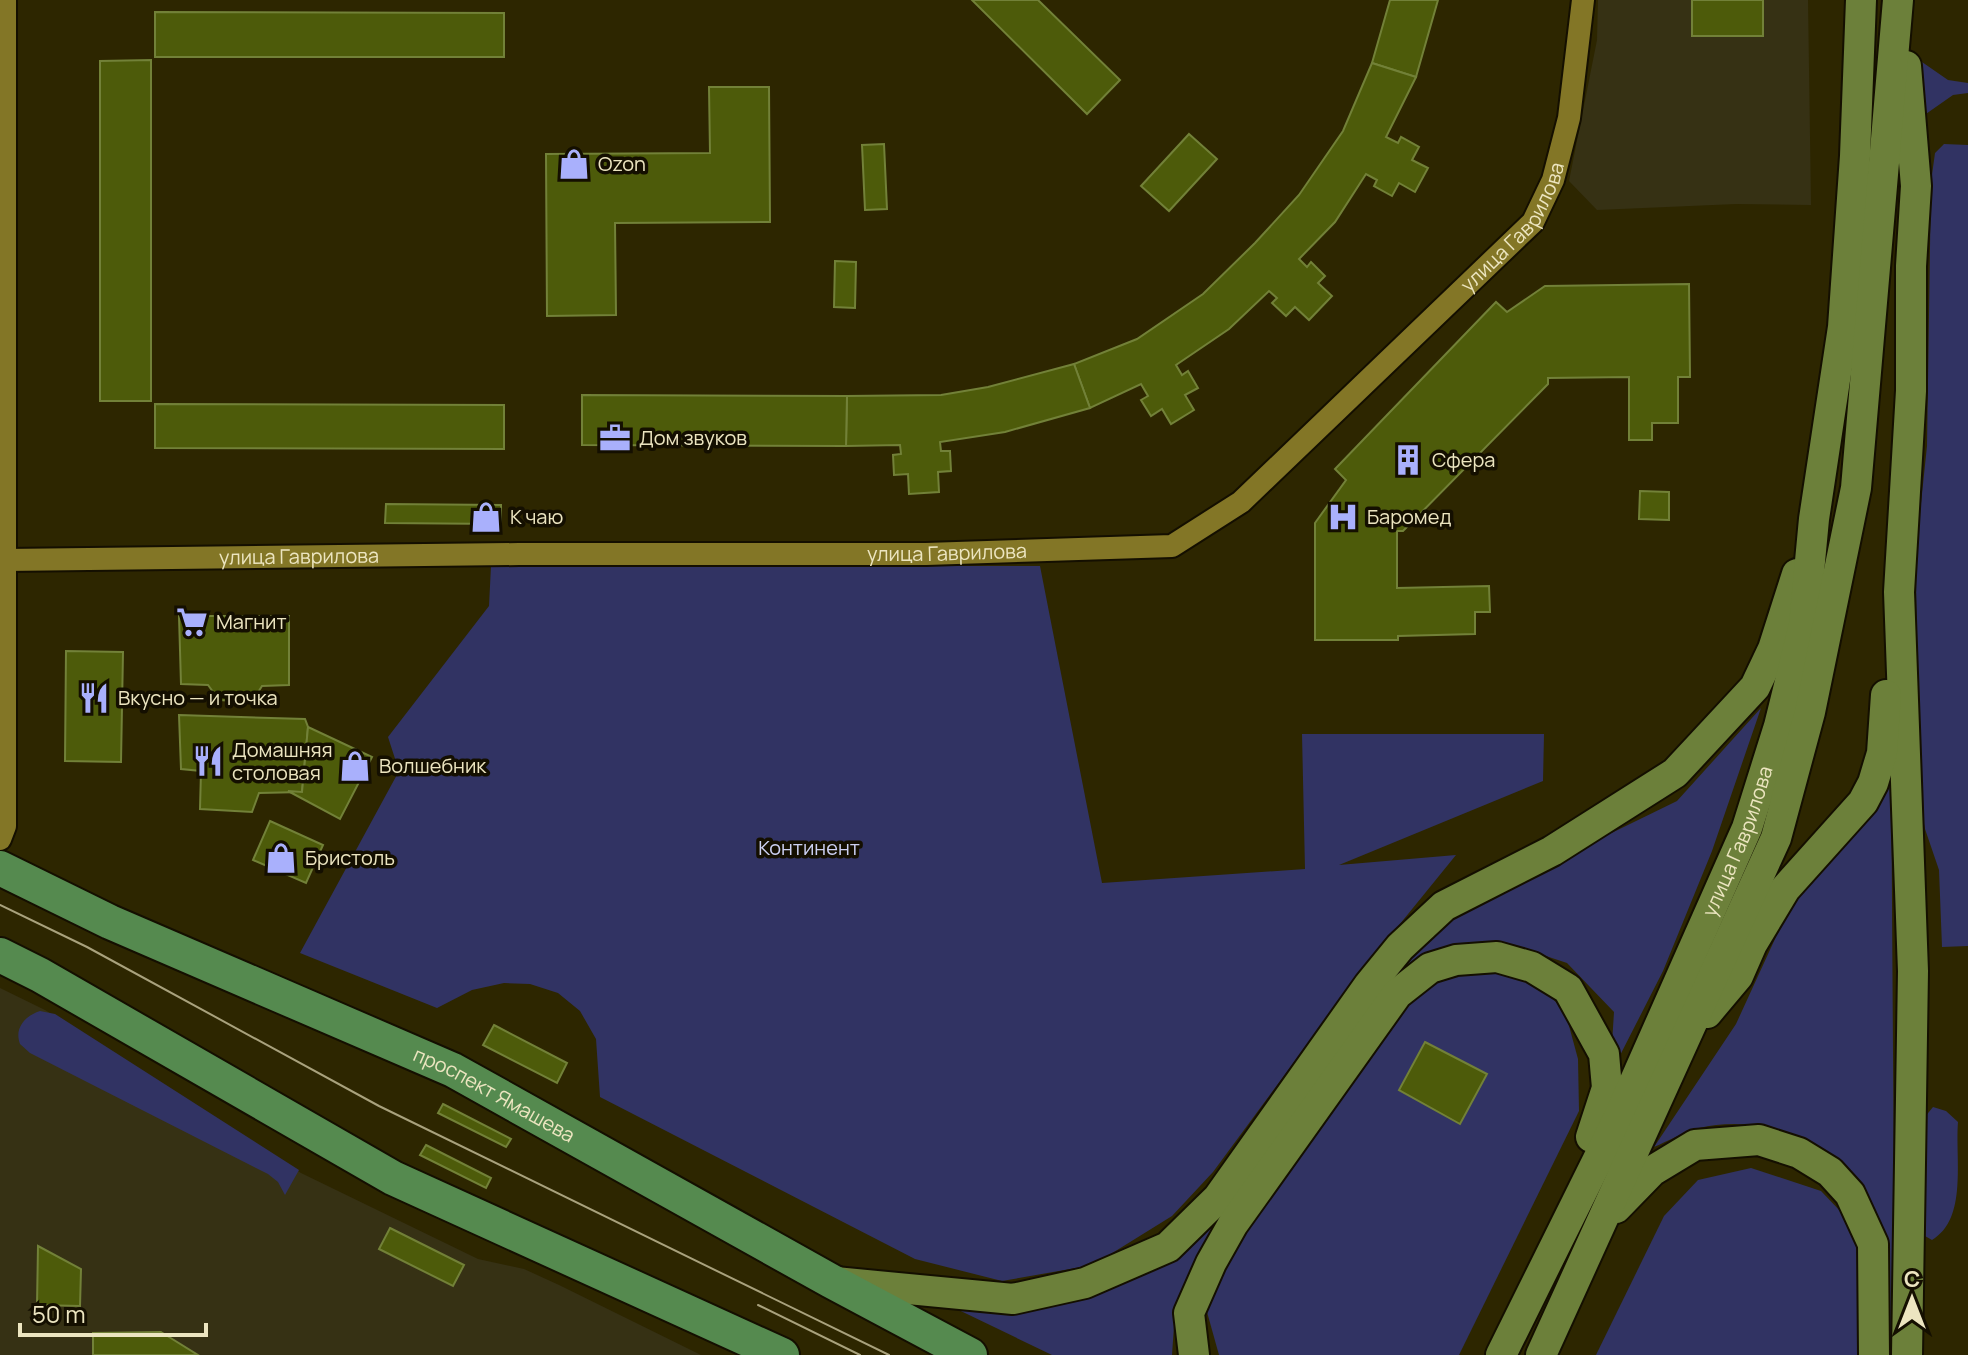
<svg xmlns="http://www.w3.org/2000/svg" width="1968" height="1355" viewBox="0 0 1968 1355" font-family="Manrope,sans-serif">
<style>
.built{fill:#363114}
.green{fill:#313363}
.building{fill:#4d5b0a;stroke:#728138;stroke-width:2}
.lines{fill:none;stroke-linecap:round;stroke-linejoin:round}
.minor-casing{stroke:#140f00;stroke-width:26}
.secondary-casing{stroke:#140f00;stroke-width:34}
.primary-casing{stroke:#140f00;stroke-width:38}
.minor{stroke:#837626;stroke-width:22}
.secondary{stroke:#6c803a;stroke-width:30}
.primary{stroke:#558a4f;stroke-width:34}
.tram{stroke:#a9a27d;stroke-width:2}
.labels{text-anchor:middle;stroke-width:7;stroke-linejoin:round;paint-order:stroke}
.poi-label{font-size:20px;fill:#ece5c0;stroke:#140f00;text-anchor:start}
.street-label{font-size:20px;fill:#ece5c0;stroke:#140f00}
.park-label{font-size:20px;fill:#cdd1f3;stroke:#140f00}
</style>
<rect width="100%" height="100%" fill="#2d2600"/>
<g class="built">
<path d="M1598,0h210l3,205 -75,-1 -139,6 -28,-29 28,-141z"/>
<path d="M0,988l45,22 256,163 177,86 46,10 35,16 142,70h-701z"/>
</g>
<g class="green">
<path d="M1922,62l26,18 20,3v10l-15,2 -30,21z"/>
<path d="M1944,144l24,1v801l-26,1 -3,-77 -14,-41 -8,-39 -1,-239 11,-105 4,-264 4,-29z"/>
<path d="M491,566h549l62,317 203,-14 -3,-135h242l-1,47 -204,84 117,-10 -100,123 -143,194 -41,44 -79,49 -91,16 -87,-22 -315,-162 -4,-58 -16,-28 -22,-18 -28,-9 -26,-1 -32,7 -35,18 -137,-55 99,-182 -11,-34 101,-131z"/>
<path d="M1761,708l-49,143 -49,120 -53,104 4,-63 -47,-49 -48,-16 -66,-2 -46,25 -232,341 -3,44h-120l-112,-54 190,-21 276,-323 52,-49 219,-107z"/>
<path d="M1891,749l4,606h-7c-2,-45 0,-90 -12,-134 -2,-7 -3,-17 -7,-23 -31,-58 -109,-85 -170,-70 -15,4 -31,13 -45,19l82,-123 49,-107 41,-57z"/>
<path d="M1498,969l40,15 27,27 13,48 1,52 -120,244h-240l-12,-43 22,-52 27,-47 149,-210 46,-30z"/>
<path d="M40,1011l15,3 244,156 -14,25 -7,-13 -10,-8 -238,-121 -10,-9c-6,-16 5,-28 20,-33z"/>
<path d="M1933,1107l13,4 12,11c-3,37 10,97 -26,118l-14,-8 2,-109z"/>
<path d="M1751,1168l70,23 41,43v121h-266l68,-139 34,-36z"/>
</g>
<g class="building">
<path d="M972,0h66l82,80 -33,34z"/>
<path d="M1390,0h48l-22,77 -44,-14z"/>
<rect x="1692" y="0" width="71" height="36"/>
<path d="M155,12l349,1v44h-349z"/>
<path d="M151,60v341h-51v-340z"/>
<path d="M1372,63l44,14 -30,60 12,6 3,-6 18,10 -7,13 16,8 -13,24 -16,-9 -7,13 -18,-10 3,-6 -11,-6 -31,48 -36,37 8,8 4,-5 14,14 -7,7 14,13 -23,24 -14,-13 -9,9 -14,-13 5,-5 -8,-7 -40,38 -53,36 6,10 6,-4 10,17 -13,7 9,15 -23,14 -9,-15 -11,7 -10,-16 7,-4 -7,-12 -51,24 -16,-44 63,-25 66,-45 52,-51 44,-48 44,-64z"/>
<path d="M709,87h60l1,135 -155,1 1,92 -69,1 -1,-162 164,-1z"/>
<path d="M1189,134l28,25 -48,52 -28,-25z"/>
<path d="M884,144l3,65 -22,1 -3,-65z"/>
<path d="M835,261l21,1 -1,46 -21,-1z"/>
<path d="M1689,284l1,93h-12v46h-26v17h-23v-63l-81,1v6l-145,147h-6v57l92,-2 1,26h-15v22l-77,2v4h-83v-117l31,-43 -11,-11 161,-167 11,10 38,-26z"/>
<path d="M1074,364l16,44 -85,24 -65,10 1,9h9l1,20 -13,1 1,20 -30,2 -1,-20 -14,1 -1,-20 8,-1 -1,-9 -54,1 1,-50 94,-1 47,-8z"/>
<path d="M582,395l265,1 -1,50 -264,-1z"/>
<path d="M155,404l349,1v44l-349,-1z"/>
<path d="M1640,491l29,1v28l-30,-1z"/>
<path d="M386,504l115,1v19l-116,-1z"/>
<path d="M179,616h110v69l-27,1 -10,16 -33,-2 -11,-15 -27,-1z"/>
<path d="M66,651l57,1 -2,110 -56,-1z"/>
<path d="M179,715l126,4 3,8 -6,65 -43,1 -7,19 -52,-3 1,-38 -20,-2z"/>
<path d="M308,727l64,30 -32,62 -52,-28 14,1z"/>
<path d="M270,821l53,24 -17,38 -53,-23z"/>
<path d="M494,1025l73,38 -10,20 -74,-38z"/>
<path d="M1425,1042l62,32 -27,50 -61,-34z"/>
<path d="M443,1104l68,35 -5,8 -68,-34z"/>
<path d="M426,1145l65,33 -5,10 -66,-33z"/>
<path d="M390,1228l74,37 -11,21 -74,-37z"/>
<path d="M38,1246l43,23 -1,37 -43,-1z"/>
<path d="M161,1332l37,23h-105v-22z"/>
</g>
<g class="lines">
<defs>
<g id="minor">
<path id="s1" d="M5,560l514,-6h407l246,-8 69,-44 292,-280 20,-42 16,-62 14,-118"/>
<path d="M0,839l5,-13v-826"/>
</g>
<g id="secondary">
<path d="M1906,66l10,120 -5,80v125l-12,201 14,379 -6,384"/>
<path d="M1707,1013l31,-37 14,-32 33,-55 78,-87 10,-19 9,-30 4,-58"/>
<path d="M1616,1208l36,-37 43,-26 64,-5 40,13 31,19 20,22 23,50 1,111"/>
<path d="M835,1282l178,17 72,-16 83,-36 50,-49 151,-213 31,-38 44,-41 108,-55 123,-78 80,-86 18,-38 24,-75"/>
<path d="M1194,1355l-5,-42 22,-50 22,-39 164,-230 33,-26 26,-8 41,-3 35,10 36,22 36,65 3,34 -16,49"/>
<path id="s2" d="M1501,1355l117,-236 129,-291 32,-102 25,-101 10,-106 29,-192 12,-171 6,-156"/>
<path d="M1541,1355l235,-517 34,-126 46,-224 42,-488"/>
</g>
<g id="primary">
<path id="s3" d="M0,868l110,54 343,148 378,211 139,74"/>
<path d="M0,955l40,20 353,203 389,177"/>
</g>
</defs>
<use href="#minor" class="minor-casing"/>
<use href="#secondary" class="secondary-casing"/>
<use href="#primary" class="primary-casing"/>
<use href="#minor" class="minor"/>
<use href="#secondary" class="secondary"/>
<use href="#primary" class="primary"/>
<g class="tram">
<path d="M0,905l87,42 292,159 510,249"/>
<path d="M758,1305l102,50"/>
</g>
</g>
<defs>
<symbol id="shop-bare" viewBox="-9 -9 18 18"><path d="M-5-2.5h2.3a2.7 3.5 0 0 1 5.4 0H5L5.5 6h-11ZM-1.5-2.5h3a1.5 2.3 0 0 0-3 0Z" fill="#a9b0fc" stroke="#140f00" stroke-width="2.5" paint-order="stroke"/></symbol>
<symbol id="office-bare" viewBox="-9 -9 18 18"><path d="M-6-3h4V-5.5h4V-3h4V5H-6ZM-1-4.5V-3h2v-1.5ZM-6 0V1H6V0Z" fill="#a9b0fc" stroke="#140f00" stroke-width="2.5" paint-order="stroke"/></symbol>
<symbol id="building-bare" viewBox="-9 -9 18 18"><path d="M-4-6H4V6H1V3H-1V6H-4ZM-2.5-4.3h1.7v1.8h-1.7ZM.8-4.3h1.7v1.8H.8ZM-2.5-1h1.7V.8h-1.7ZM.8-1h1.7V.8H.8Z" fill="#a9b0fc" stroke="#140f00" stroke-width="2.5" paint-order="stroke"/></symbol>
<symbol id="hospital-bare" viewBox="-9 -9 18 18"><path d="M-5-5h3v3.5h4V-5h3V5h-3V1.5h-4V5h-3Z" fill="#a9b0fc" stroke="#140f00" stroke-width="2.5" paint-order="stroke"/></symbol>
<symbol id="supermarket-bare" viewBox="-9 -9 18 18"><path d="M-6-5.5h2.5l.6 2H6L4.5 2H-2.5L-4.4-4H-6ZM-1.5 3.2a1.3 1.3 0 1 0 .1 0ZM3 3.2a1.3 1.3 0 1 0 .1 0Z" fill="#a9b0fc" stroke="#140f00" stroke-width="2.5" paint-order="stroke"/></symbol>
<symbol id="restaurant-bare" viewBox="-9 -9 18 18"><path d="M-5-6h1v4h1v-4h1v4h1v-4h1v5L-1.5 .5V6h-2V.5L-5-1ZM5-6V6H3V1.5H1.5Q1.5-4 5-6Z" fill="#a9b0fc" stroke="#140f00" stroke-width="2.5" paint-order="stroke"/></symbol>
</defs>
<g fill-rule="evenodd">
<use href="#shop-bare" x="552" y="142" width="44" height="44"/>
<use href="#office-bare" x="593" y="416" width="44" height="44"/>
<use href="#building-bare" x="1386" y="438" width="44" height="44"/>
<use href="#shop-bare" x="464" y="495" width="44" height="44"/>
<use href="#hospital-bare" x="1321" y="495" width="44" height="44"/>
<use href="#supermarket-bare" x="170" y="600" width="44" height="44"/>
<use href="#restaurant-bare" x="72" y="676" width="44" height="44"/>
<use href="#restaurant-bare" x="186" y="739" width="44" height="44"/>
<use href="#shop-bare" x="333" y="744" width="44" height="44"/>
<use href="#shop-bare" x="259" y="836" width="44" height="44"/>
</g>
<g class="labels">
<g class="poi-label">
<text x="598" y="171">Ozon</text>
<text x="639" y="445">Дом звуков</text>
<text x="1432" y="467">Сфера</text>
<text x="510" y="524">К чаю</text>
<text x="1367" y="524">Баромед</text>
<text x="216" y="629">Магнит</text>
<text x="118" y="705">Вкусно — и точка</text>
<text x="232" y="757">Домашняя<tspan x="232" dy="23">столовая</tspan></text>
<text x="379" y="773">Волшебник</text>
<text x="305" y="865">Бристоль</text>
</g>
<g class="street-label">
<text dy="7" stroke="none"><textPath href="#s1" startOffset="1638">улица Гаврилова</textPath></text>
<text dy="7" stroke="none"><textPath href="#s1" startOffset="942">улица Гаврилова</textPath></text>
<text dy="7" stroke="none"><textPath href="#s1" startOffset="294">улица Гаврилова</textPath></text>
<text dy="7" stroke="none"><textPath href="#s2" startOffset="566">улица Гаврилова</textPath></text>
<text dy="7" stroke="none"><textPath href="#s3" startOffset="544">проспект Ямашева</textPath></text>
</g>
<g class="park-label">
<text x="809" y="855">Континент</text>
</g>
</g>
<g transform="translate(1912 1299)" stroke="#140f00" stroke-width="6" paint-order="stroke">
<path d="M0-6L14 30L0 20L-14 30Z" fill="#ece5c0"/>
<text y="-12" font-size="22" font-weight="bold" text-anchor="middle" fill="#ece5c0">С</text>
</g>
<path d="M20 1323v12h186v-12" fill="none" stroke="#ece5c0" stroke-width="4"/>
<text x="32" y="1323" font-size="24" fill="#ece5c0" stroke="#140f00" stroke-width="6" paint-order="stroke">50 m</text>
</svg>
